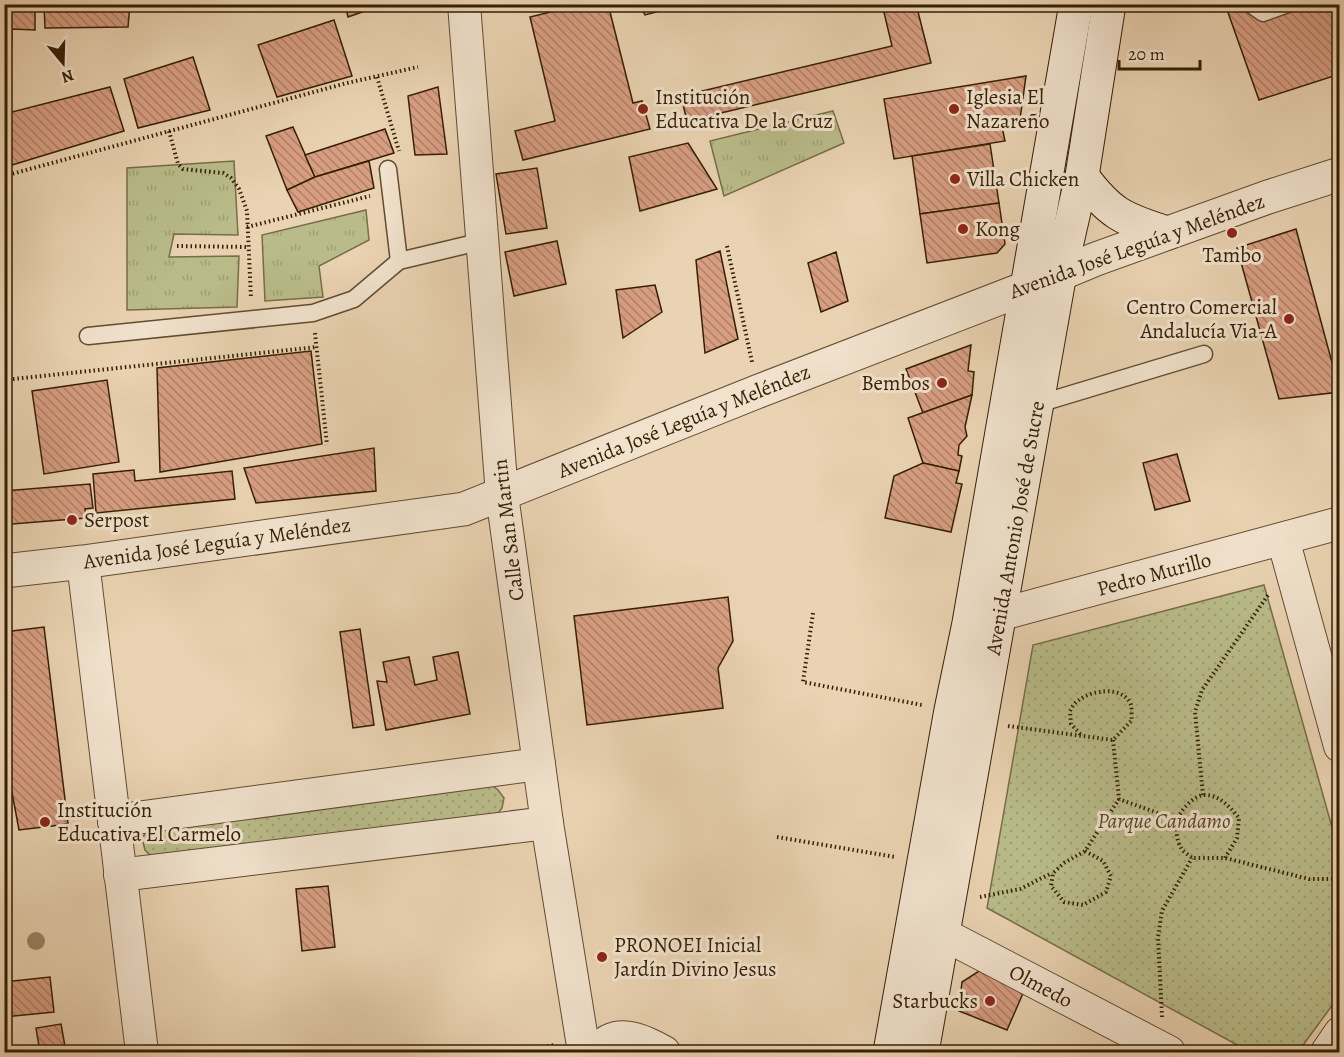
<svg xmlns="http://www.w3.org/2000/svg" width="1344" height="1057" viewBox="0 0 1344 1057" font-family="Alegreya,serif">
<style>
.grass{fill:url(#grass-tufts);stroke:#776e47;stroke-width:1.5}
.park{fill:url(#park-dots);stroke:#776e47;stroke-width:1.5}
.building{fill:url(#building-back-hatch);stroke:#351f04;stroke-width:1.5}
.lines{fill:none;stroke-linecap:round;stroke-linejoin:round}
.service-casing{stroke:#624c30;stroke-width:19}
.minor-casing{stroke:#624c30;stroke-width:34}
.tertiary-casing{stroke:#624c30;stroke-width:35}
.secondary-casing{stroke:#351f04;stroke-width:35}
.path{stroke:#351f04;stroke-width:4;stroke-dasharray:1.5 3;stroke-linecap:butt}
.service{stroke:#f1e2cd;stroke-width:16}
.minor{stroke:#f1e2cd;stroke-width:32}
.tertiary{stroke:#f1e2cd;stroke-width:33}
.secondary{stroke:#f1e2cd;stroke-width:33}
.tree{fill:#998565}
.poi-dot{fill:#8f2418;stroke:#f1e2cd;stroke-width:2}
.labels{text-anchor:middle;stroke-width:6;stroke-linejoin:round;paint-order:stroke}
.poi-label{font-size:21px;fill:#351f04;stroke:#f1e2cd;text-anchor:start}
.street-label{font-size:21px;fill:#351f04;stroke:#f1e2cd}
.park-label{font-size:21px;font-style:italic;fill:#564626;stroke:#f1e2cd}
</style>
<defs>
<pattern id="grass-tufts" width="24" height="20" patternUnits="userSpaceOnUse" patternTransform="scale(1.5)"><rect width="24" height="20" fill="#b9bc8a"/><path d="M3 7l-1-3M5 7V3M7 7l1-3M15 17l-1-3M17 17v-4M19 17l1-3" fill="none" stroke="#a0a175"/></pattern>
<pattern id="park-dots" width="8" height="8" patternUnits="userSpaceOnUse" patternTransform="scale(1.5)"><rect width="8" height="8" fill="#b9bc8a"/><path d="M2 2h.1M6 6h.1" fill="none" stroke="#a0a175" stroke-width="1.8" stroke-linecap="round"/></pattern>
<pattern id="building-back-hatch" width="6" height="6" patternUnits="userSpaceOnUse" patternTransform="scale(1.5)"><rect width="6" height="6" fill="#d89e82"/><path d="M-1 5l2 2M0 0l6 6M5-1l2 2" fill="none" stroke="#b08068"/></pattern>
</defs>
<rect width="100%" height="100%" fill="#ead3b2"/>
<filter id="stains"><feTurbulence type="fractalNoise" baseFrequency=".00333" numOctaves="4"/><feColorMatrix values="0 0 0 0 .2 0 0 0 0 .09 0 0 0 0 .02 0 0 0 .5 -.17"/></filter>
<radialGradient id="worn" r=".72"><stop offset=".6" stop-color="#630" stop-opacity="0"/><stop offset="1" stop-color="#630" stop-opacity=".3"/></radialGradient>
<g class="grass">
<path d="M833,111l11,32 -120,53 -14,-55z"/>
<path d="M234,161l4,74 -64,-1 -5,23 70,-1 -2,51 -110,3v-142z"/>
<path d="M366,210l3,30 -50,26 4,31 -58,4 -3,-66z"/>
</g>
<g class="park">
<path d="M1264,585l75,267v144l-41,56h-48l-263,-144 46,-263z"/>
<path d="M489,783l9,7 6,8 -2,10 -6,8 -344,41 -7,-7 -3,-12 7,-9z"/>
</g>
<g class="building">
<path d="M4,4h31v26l-23,-1 -1,37 -7,2z"/>
<path d="M44,4h86l-2,23 -83,1z"/>
<path d="M345,4h40l-37,13z"/>
<path d="M583,4h25l25,99 9,-2 8,28 -127,31 -8,-29 40,-10 -25,-104z"/>
<path d="M639,4h48l-42,11z"/>
<path d="M882,4h34l15,59 -244,58 -6,-25 211,-50z"/>
<path d="M1225,4h115v70l-81,26z"/>
<path d="M334,20l18,56 -75,21 -19,-52z"/>
<path d="M193,57l17,53 -72,18 -14,-49z"/>
<path d="M1026,76l-6,43 -19,3 4,19 -111,18 -10,-60z"/>
<path d="M110,87l14,44 -112,34 -8,-30v-21z"/>
<path d="M438,87l9,67 -32,1 -7,-59z"/>
<path d="M293,127l22,50 -28,13 -21,-54z"/>
<path d="M385,129l9,24 -79,24 -10,-22z"/>
<path d="M688,143l29,46 -77,22 -11,-54z"/>
<path d="M990,144l9,59 -79,11 -8,-58z"/>
<path d="M369,161l5,27 -76,24 -11,-22 28,-13z"/>
<path d="M537,168l10,60 -41,6 -10,-60z"/>
<path d="M999,203l6,41 -8,9 -70,10 -7,-49z"/>
<path d="M1296,229l44,163 -61,7 -42,-151z"/>
<path d="M557,241l9,43 -52,12 -9,-44z"/>
<path d="M720,251l18,88 -33,14 -9,-93z"/>
<path d="M836,252l12,49 -27,11 -13,-49z"/>
<path d="M655,285l7,27 -39,26 -7,-48z"/>
<path d="M971,345l-3,26 6,1 -2,23 -49,18 -17,-44z"/>
<path d="M311,351l11,93 -162,28 -3,-104z"/>
<path d="M107,380l12,82 -75,12 -12,-83z"/>
<path d="M972,395l-7,32 2,9 -8,9 -1,10 4,1 -3,15 -36,-8 -15,-45z"/>
<path d="M374,448l2,43 -120,12 -12,-35z"/>
<path d="M1177,454l13,47 -35,9 -12,-47z"/>
<path d="M923,463l36,8 -3,12 6,1 -11,48 -66,-14 9,-42z"/>
<path d="M134,470l1,11 97,-10 3,28 -139,14 -3,-39z"/>
<path d="M90,484l3,24 -8,1 1,9 -74,6 -8,-4v-29z"/>
<path d="M728,597l5,44 -15,27 5,40 -136,17 -13,-109z"/>
<path d="M44,627l24,197 -49,6 -15,-80v-118z"/>
<path d="M360,629l14,96 -21,3 -13,-96z"/>
<path d="M458,652l12,62 -84,16 -9,-49 10,1 -4,-20 26,-5 6,28 22,-5 -4,-23z"/>
<path d="M328,886l7,61 -33,4 -6,-62z"/>
<path d="M979,971l45,20 -17,39 -48,-19 3,-29z"/>
<path d="M50,977l4,35 -50,5v-35z"/>
<path d="M61,1024l5,28h-26l-4,-24z"/>
</g>
<g class="lines">
<defs>
<g id="service">
<path d="M1250,4l13,9 25,-9"/>
<path d="M388,169l11,92"/>
<path d="M88,336l225,-23 41,-14 45,-38 84,-20"/>
<path d="M1038,404l166,-50"/>
</g>
<g id="minor">
<path d="M464,4l38,491 45,328 37,229"/>
<path d="M1283,539l57,207"/>
<path d="M83,562l59,490"/>
<path d="M976,621l364,-98"/>
<path d="M114,821l425,-57"/>
<path d="M120,875l427,-52"/>
<path d="M920,922l249,130"/>
<path d="M596,1052c20,-26 46,-12 68,0"/>
<path d="M1327,1052l13,-19"/>
</g>
<path id="tertiary" d="M4,571l79,-9 381,-53 295,-118 267,-103 70,-29 172,-62 72,-23"/>
<g id="secondary">
<path d="M1082,176c28,38 41,43 85,57"/>
<path d="M890,1052l61,-342 18,-87 107,-619"/>
<path d="M922,1052l138,-779 22,-97 27,-172"/>
</g>
</defs>
<use href="#service" class="service-casing"/>
<use href="#minor" class="minor-casing"/>
<use href="#tertiary" class="tertiary-casing"/>
<use href="#secondary" class="secondary-casing"/>
<g class="path">
<path d="M377,77l22,74"/>
<path d="M169,131l9,33 5,5 40,4 8,5 8,11 8,22 4,88"/>
<path d="M4,176l343,-93 71,-16"/>
<path d="M247,227l123,-31"/>
<path d="M177,246l71,1"/>
<path d="M727,246l25,116"/>
<path d="M315,333l12,112"/>
<path d="M4,380l313,-33"/>
<path d="M813,613l-10,69 119,23"/>
<path d="M1008,726l105,14 19,-20c-1,-4 0,-11 -1,-15 -8,-20 -39,-15 -52,-5 -4,2 -7,7 -9,11l1,13 11,12"/>
<path d="M1113,740l6,59 58,21"/>
<path d="M1203,795l-8,-83 7,-22 66,-95"/>
<path d="M777,837l118,20"/>
<path d="M1085,851l18,10 8,15 -5,16 -23,13 -19,-3 -13,-16 2,-13 11,-10 21,-12 34,-52"/>
<path d="M1225,858l12,-20 2,-20c-9,-11 -19,-23 -35,-23 -10,0 -24,16 -27,25 -2,7 0,22 4,28 2,4 8,7 11,10h33l84,21h31"/>
<path d="M980,897l40,-8 32,-16"/>
<path d="M1162,1017l-4,-80 4,-26 30,-53"/>
<path d="M543,1047l11,-2"/>
</g>
<use href="#service" class="service"/>
<use href="#minor" class="minor"/>
<use href="#tertiary" class="tertiary"/>
<use href="#secondary" class="secondary"/>
</g>
<circle class="tree" cx="36" cy="941" r="9"/>
<g class="poi-dot">
<circle cx="643" cy="109" r="6"/>
<circle cx="954" cy="109" r="6"/>
<circle cx="955" cy="179" r="6"/>
<circle cx="963" cy="229" r="6"/>
<circle cx="1232" cy="233" r="6"/>
<circle cx="1289" cy="319" r="6"/>
<circle cx="942" cy="383" r="6"/>
<circle cx="72" cy="520" r="6"/>
<circle cx="45" cy="822" r="6"/>
<circle cx="602" cy="957" r="6"/>
<circle cx="990" cy="1001" r="6"/>
</g>
<g class="labels">
<g class="poi-label">
<text x="655" y="104">Institución<tspan x="655" dy="24">Educativa De la Cruz</tspan></text>
<text x="966" y="104">Iglesia El<tspan x="966" dy="24">Nazareño</tspan></text>
<text x="967" y="186">Villa Chicken</text>
<text x="975" y="236">Kong</text>
<text x="1232" y="262" text-anchor="middle">Tambo</text>
<text x="1277" y="314" text-anchor="end">Centro Comercial<tspan x="1277" dy="24">Andalucía Via-A</tspan></text>
<text x="930" y="390" text-anchor="end">Bembos</text>
<text x="84" y="527">Serpost</text>
<text x="57" y="817">Institución<tspan x="57" dy="24">Educativa El Carmelo</tspan></text>
<text x="614" y="952">PRONOEI Inicial<tspan x="614" dy="24">Jardín Divino Jesus</tspan></text>
<text x="978" y="1008" text-anchor="end">Starbucks</text>
</g>
<g class="street-label">
<text transform="translate(1137 246) rotate(-20)" y="7">Avenida José Leguía y Meléndez</text>
<text transform="translate(684 421) rotate(-22)" y="7">Avenida José Leguía y Meléndez</text>
<text transform="translate(1015 528) rotate(-80)" y="7">Avenida Antonio José de Sucre</text>
<text transform="translate(508 530) rotate(-97)" y="7">Calle San Martin</text>
<text transform="translate(217 543) rotate(-8)" y="7">Avenida José Leguía y Meléndez</text>
<text transform="translate(1154 574) rotate(-15)" y="7">Pedro Murillo</text>
<text transform="translate(1041 986) rotate(28)" y="7">Olmedo</text>
</g>
<g class="park-label">
<text x="1164" y="828">Parque Candamo</text>
</g>
</g>
<rect width="1344" height="1057" fill="none" stroke="#ead3b2" stroke-width="24"/>
<rect x="6" y="6" width="1332" height="1045" fill="none" stroke="#351f04" stroke-width="3"/>
<rect x="12" y="12" width="1320" height="1033" fill="none" stroke="#351f04" stroke-width="1.5"/>
<g transform="translate(63 63) rotate(161)" stroke="#f1e2cd" stroke-width="4.5" paint-order="stroke">
<path d="M0-4.5L10 22L0 15L-10 22Z" fill="#351f04"/>
<text y="-9" font-size="16" font-weight="bold" text-anchor="middle" fill="#351f04">N</text>
</g>
<path d="M1119 60v9h81v-9" fill="none" stroke="#351f04" stroke-width="3"/>
<text x="1128" y="60" font-size="18" fill="#351f04" stroke="#f1e2cd" stroke-width="4.5" paint-order="stroke">20 m</text>
<rect width="100%" height="100%" filter="url(#stains)"/>
<rect width="100%" height="100%" fill="url(#worn)"/>
</svg>
